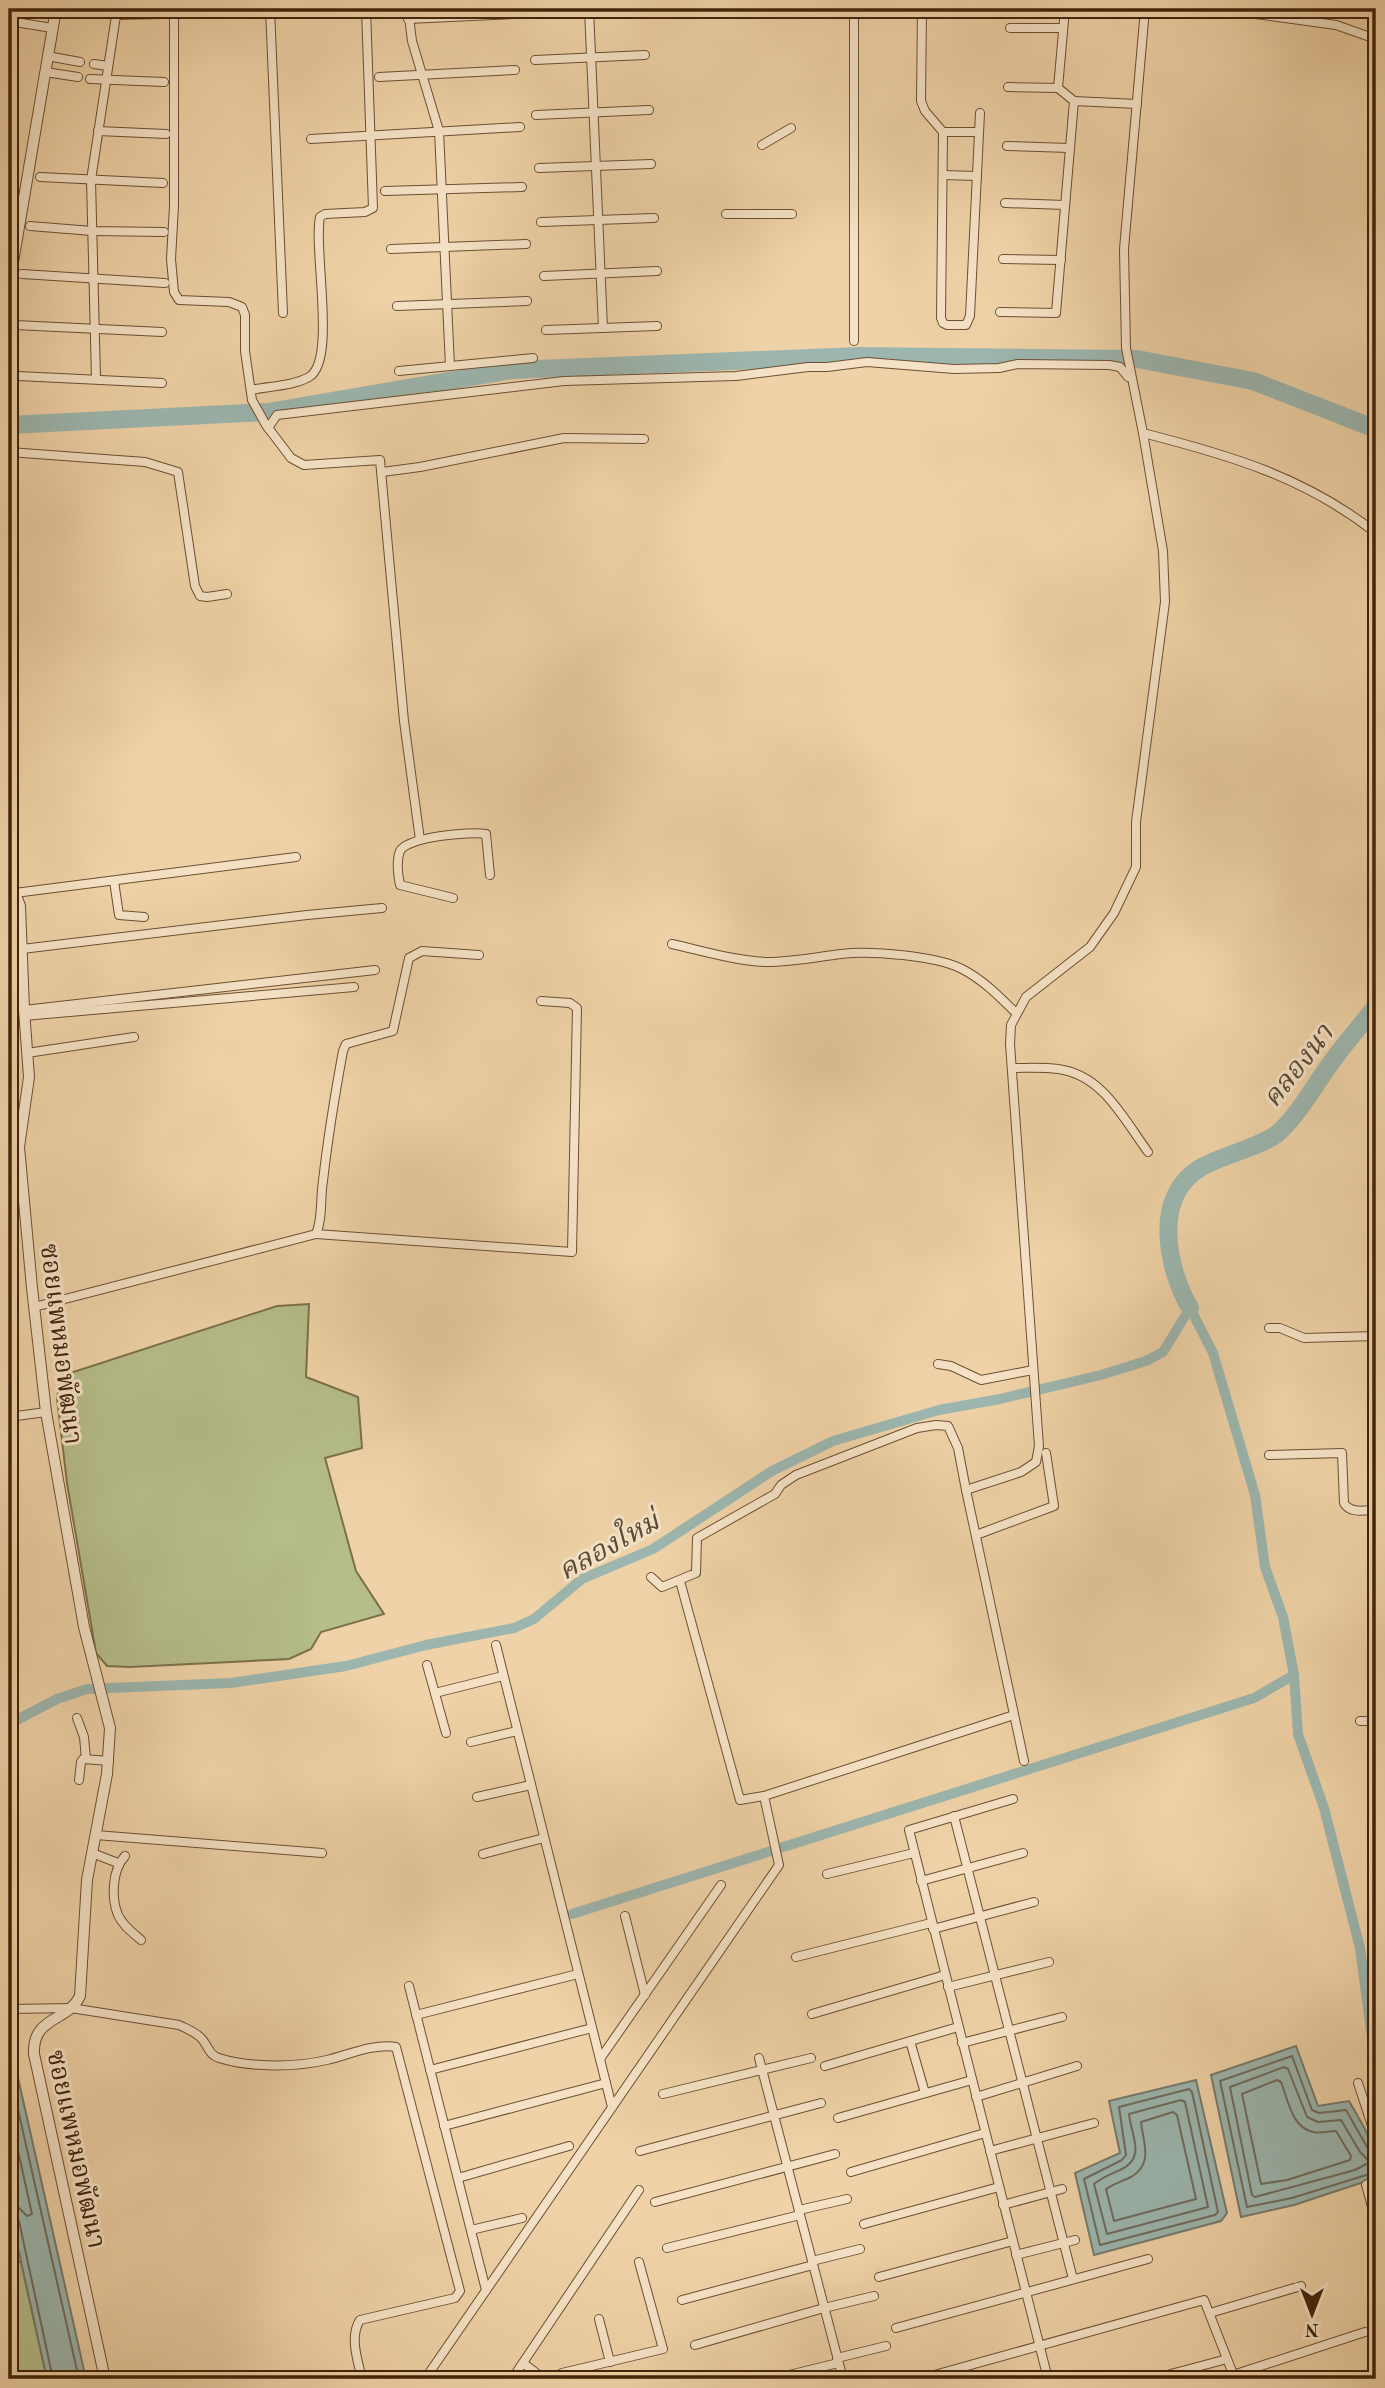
<svg xmlns="http://www.w3.org/2000/svg" width="1385" height="2388" viewBox="0 0 1385 2388" font-family="'Old Standard TT','Noto Serif Thai',serif">
<style>
.green{fill:#b5bd8a;stroke:#7c704a;stroke-width:2}
.water{fill:#9cb6af;stroke:#787b6d;stroke-width:2}
.lines{fill:none;stroke-linecap:round;stroke-linejoin:round}
.shore{stroke:#6f6c5d;stroke-width:2}
.canal{stroke:#9cb6af;stroke-width:10}
.river{stroke:#9cb6af;stroke-width:18}
.minor-casing{stroke:#6d4f32;stroke-width:10}
.tertiary-casing{stroke:#6d4f32;stroke-width:12}
.minor{stroke:#f5e2c6;stroke-width:8}
.tertiary{stroke:#f5e2c6;stroke-width:10}
.labels{text-anchor:middle;stroke-width:6;stroke-linejoin:round;paint-order:stroke}
.street-label{font-size:26px;fill:#42230b;stroke:#f5e2c6}
.water-label{font-size:28px;font-style:italic;fill:#584834;stroke:#f5e2c6}
</style>
<rect width="100%" height="100%" fill="#efd2a7"/>
<filter id="stains"><feTurbulence type="fractalNoise" baseFrequency=".00286" numOctaves="4"/><feColorMatrix values="0 0 0 0 .2 0 0 0 0 .09 0 0 0 0 .02 0 0 0 .5 -.17"/></filter>
<radialGradient id="worn" r=".72"><stop offset=".6" stop-color="#630" stop-opacity="0"/><stop offset="1" stop-color="#630" stop-opacity=".3"/></radialGradient>
<g class="green">
<path d="M309,1304l-3,73 52,20 4,51 -37,10 31,113 28,43 -63,18 -10,17 -22,10 -159,8 -23,-1 -11,-13 -29,-170 -10,-85 4,-22 216,-70z"/>
<path d="M12,2261l9,1 26,117h-38v-117z"/>
</g>
<g class="water">
<path d="M9,2038l77,341h-39l-38,-172z"/>
<path d="M1296,2046l22,60 31,-5c17,30 27,41 27,77l-82,27 -53,12 -30,-142z"/>
<path d="M1196,2080l31,133 -6,8 -127,34 -19,-82 45,-20 -11,-52z"/>
</g>
<g class="lines">
<g class="shore">
<path d="M1284,2067l4,2 19,48 11,5 23,-2 19,32 10,10 -15,8 -100,27 -3,-2 -22,-108z"/>
<path d="M9,2070l70,309"/>
<path d="M1277,2080l4,2c7,18 11,46 32,50 8,2 16,-1 23,-1l15,25 -1,4 -63,20 -26,4 -19,-90z"/>
<path d="M1189,2089l3,3 26,120 -3,3 -115,30 -16,-66 38,-19 4,-5 -7,-48z"/>
<path d="M1181,2100l4,2 23,105 -101,27 -13,-50c7,-6 17,-10 26,-14 27,-12 11,-34 9,-56z"/>
<path d="M9,2110l23,104 -5,2 -8,-8 -10,-2"/>
<path d="M1173,2112l4,3 19,84 -82,22 -8,-32c7,-5 17,-8 25,-12 23,-13 12,-35 10,-55z"/>
<path d="M1376,2150l-9,-3 -21,-37 -27,3 -7,-3 -20,-54 -72,25 27,126 45,-9 84,-26"/>
<path d="M9,2215l6,1 4,5 34,158"/>
</g>
<g class="canal">
<path d="M9,1724l48,-25 30,-10 144,-6 115,-17 80,-21 88,-17 20,-9 48,-40 71,-30 119,-78 61,-30 106,-31 61,-11 101,-24 45,-14 17,-9 27,-44 23,45 42,142 10,72 18,50 11,58 4,59 26,74 36,140 16,120"/>
<path d="M572,1914l682,-216 40,-23"/>
</g>
<g class="river">
<path d="M9,425l259,-13 244,-42 346,-14 279,3 116,22 123,48"/>
<path d="M1190,1308c-23,-40 -38,-111 10,-140 20,-12 63,-22 78,-35 22,-20 37,-49 55,-73 13,-18 29,-36 43,-54"/>
</g>
<defs>
<g id="minor">
<path d="M174,9v197l-3,53 3,33 5,8 50,2 13,5 3,8v36l7,49 14,25 25,33 13,7 76,-5 24,261 16,119"/>
<path d="M270,9l13,304"/>
<path d="M408,9l4,32 27,90 11,235"/>
<path d="M589,9l14,319"/>
<path d="M922,9l-1,92 4,10 18,21 -2,186 2,5 4,2h19l4,-9 10,-203"/>
<path d="M1065,9l-7,79 16,13"/>
<path d="M1219,9l117,16 40,14"/>
<path d="M116,15l47,-1"/>
<path d="M408,19l107,-5"/>
<path d="M9,21l43,7"/>
<path d="M1010,28h53"/>
<path d="M47,56l33,6"/>
<path d="M535,60l110,-5"/>
<path d="M94,64l14,2"/>
<path d="M45,72l33,5"/>
<path d="M379,77l136,-7"/>
<path d="M90,79l74,3"/>
<path d="M1008,87l50,1"/>
<path d="M536,115l113,-5"/>
<path d="M98,131l68,3"/>
<path d="M943,132h36"/>
<path d="M311,139l209,-12"/>
<path d="M762,145l29,-17"/>
<path d="M1007,146l62,2"/>
<path d="M539,168l112,-4"/>
<path d="M943,175l34,1"/>
<path d="M40,177l123,6"/>
<path d="M385,191l137,-4"/>
<path d="M1005,203l60,2"/>
<path d="M726,214h66"/>
<path d="M9,216l11,1"/>
<path d="M541,222l113,-4"/>
<path d="M30,226l62,5 72,1"/>
<path d="M391,249l135,-5"/>
<path d="M1003,259l58,1"/>
<path d="M22,274l143,9"/>
<path d="M544,276l113,-5"/>
<path d="M397,306l130,-5"/>
<path d="M1000,312l56,1 18,-212 63,3"/>
<path d="M15,325l147,7"/>
<path d="M546,330l111,-4"/>
<path d="M854,341v-332"/>
<path d="M399,371l134,-13"/>
<path d="M18,376l144,7"/>
<path d="M96,379l-5,-199 26,-171"/>
<path d="M251,390c18,-4 42,-4 58,-13 28,-16 4,-128 11,-160l5,-3 40,-2 8,-4 -7,-199"/>
<path d="M268,428l9,-13 287,-34 172,-5 72,-9h19l40,-5 87,7 45,-1 19,-4 91,1 11,2 8,10"/>
<path d="M1143,433c86,22 162,44 233,100"/>
<path d="M9,452l136,10 33,10 17,114 5,10 7,1 20,-3"/>
<path d="M382,472l38,-5 144,-29 80,1"/>
<path d="M114,881l5,34 25,2"/>
<path d="M15,893l281,-36"/>
<path d="M453,898l-53,-13c-2,-10 -4,-24 0,-34 7,-14 70,-20 86,-17l4,41"/>
<path d="M672,944c31,7 64,17 95,18 25,0 49,-5 74,-8 29,-4 96,2 121,15 20,10 38,28 54,44"/>
<path d="M22,949l285,-34 75,-7"/>
<path d="M9,970l13,-1"/>
<path d="M24,1010l351,-40"/>
<path d="M24,1016l330,-29"/>
<path d="M27,1053l107,-16"/>
<path d="M1013,1068c15,0 30,-1 45,1 45,6 65,49 90,83"/>
<path d="M316,1234l256,18 5,-244 -7,-5 -29,-2"/>
<path d="M34,1307l282,-73c7,-16 4,-36 7,-53 5,-44 12,-87 20,-130l3,-7 47,-13 16,-73 13,-7 57,4"/>
<path d="M1269,1328h11l24,10 72,-2"/>
<path d="M938,1364l13,2 30,14 52,-10"/>
<path d="M9,1417l37,-5"/>
<path d="M1269,1455l73,-2 2,50c6,11 21,7 32,7"/>
<path d="M966,1490l58,271"/>
<path d="M976,1535l78,-29 -8,-53"/>
<path d="M651,1577l11,10 34,-14 1,-35 78,-44 6,-9 15,-10 121,-47 19,-3 12,1 10,22 8,42 55,-18 15,-10 3,-16 -29,-402 1,-19 15,-28 64,-50 24,-34 22,-46v-45l29,-220 -2,-51 -20,-118 -17,-85 -2,-99 21,-240"/>
<path d="M680,1581l60,219 24,-4 250,-81"/>
<path d="M496,1645l116,462"/>
<path d="M427,1665l19,68"/>
<path d="M9,1667h1"/>
<path d="M435,1693l68,-17"/>
<path d="M77,1718l7,19 2,22"/>
<path d="M1360,1721h16"/>
<path d="M471,1742l46,-11"/>
<path d="M79,1780l2,-18 2,-3 26,2"/>
<path d="M477,1797l54,-12"/>
<path d="M1013,1799l-104,31 139,549"/>
<path d="M954,1816l119,463"/>
<path d="M96,1835l226,18"/>
<path d="M92,1853l26,10"/>
<path d="M483,1854l61,-16"/>
<path d="M125,1856c-13,14 -14,42 -7,59 5,11 15,18 23,25"/>
<path d="M827,1874l87,-21"/>
<path d="M921,1881l102,-28"/>
<path d="M625,1916l20,79"/>
<path d="M933,1929l101,-27"/>
<path d="M796,1957l135,-34"/>
<path d="M409,1986l77,304"/>
<path d="M948,1987l101,-25"/>
<path d="M9,2009l62,-1 108,17c8,4 17,7 23,14 6,7 7,16 17,19 31,10 78,9 108,2 21,-5 47,-17 69,-13l64,244 -5,7 -95,22c-11,17 -2,41 2,59"/>
<path d="M812,2014l133,-39"/>
<path d="M416,2015l162,-41"/>
<path d="M910,2041l15,52"/>
<path d="M962,2043l100,-26"/>
<path d="M759,2058l84,321"/>
<path d="M600,2059l121,-174"/>
<path d="M825,2066l133,-39"/>
<path d="M430,2070l162,-42"/>
<path d="M1358,2083l18,55"/>
<path d="M663,2094l148,-36"/>
<path d="M976,2097l101,-31"/>
<path d="M838,2118l134,-38"/>
<path d="M444,2126l162,-43"/>
<path d="M640,2151l181,-48"/>
<path d="M990,2151l104,-28"/>
<path d="M851,2172l134,-39"/>
<path d="M458,2178l111,-32"/>
<path d="M1376,2179l-10,6 10,36"/>
<path d="M655,2202l180,-48"/>
<path d="M1003,2205l59,-16"/>
<path d="M799,2210l48,-11"/>
<path d="M864,2224l135,-37"/>
<path d="M471,2230l51,-12"/>
<path d="M667,2248l133,-33"/>
<path d="M1016,2255l59,-15"/>
<path d="M812,2261l48,-12"/>
<path d="M879,2277l134,-36"/>
<path d="M682,2300l131,-35"/>
<path d="M1210,2313l91,-27"/>
<path d="M599,2319l11,43"/>
<path d="M896,2328l252,-69"/>
<path d="M695,2345l129,-37 50,-12"/>
<path d="M837,2358l49,-12"/>
<path d="M523,2363l21,16"/>
<path d="M1233,2375l132,-43"/>
<path d="M425,2379l354,-514 -15,-69"/>
<path d="M512,2379l127,-189"/>
<path d="M556,2379l6,-6 101,-24 -24,-87"/>
<path d="M773,2379l65,-16"/>
<path d="M920,2379l284,-79 31,79"/>
<path d="M1152,2379l75,-20"/>
</g>
<g id="tertiary">
<path d="M9,286l47,-277"/>
<path d="M9,890l6,3 5,13 4,104 5,67 -10,70 13,141 14,124 38,215 26,101 -3,46 -20,106 -7,116c-12,26 -48,20 -46,58l71,325"/>
</g>
</defs>
<use href="#minor" class="minor-casing"/>
<use href="#tertiary" class="tertiary-casing"/>
<use href="#minor" class="minor"/>
<use href="#tertiary" class="tertiary"/>
</g>
<g class="labels">
<g class="street-label">
<text transform="translate(62 1344) rotate(83)" y="9">ซอยแพหมอพัฒนา</text>
<text transform="translate(77 2149) rotate(78)" y="9">ซอยแพหมอพัฒนา</text>
</g>
<g class="water-label">
<text transform="translate(1297 1065) rotate(-52)" y="10">คลองนา</text>
<text transform="translate(608 1545) rotate(-29)" y="10">คลองใหม่</text>
</g>
</g>
<rect width="1385" height="2388" fill="none" stroke="#efd2a7" stroke-width="35"/>
<rect x="10" y="10" width="1364" height="2367" fill="none" stroke="#42230b" stroke-width="3.5"/>
<rect x="18" y="18" width="1350" height="2353" fill="none" stroke="#42230b" stroke-width="2"/>
<g transform="translate(1312 2314) rotate(180)" stroke="#f5e2c6" stroke-width="5" paint-order="stroke">
<path d="M0-5L12 26L0 18L-12 26Z" fill="#42230b"/>
<text y="-10" font-size="19" font-weight="bold" text-anchor="middle" fill="#42230b">N</text>
</g>
<rect width="100%" height="100%" filter="url(#stains)"/>
<rect width="100%" height="100%" fill="url(#worn)"/>
</svg>
